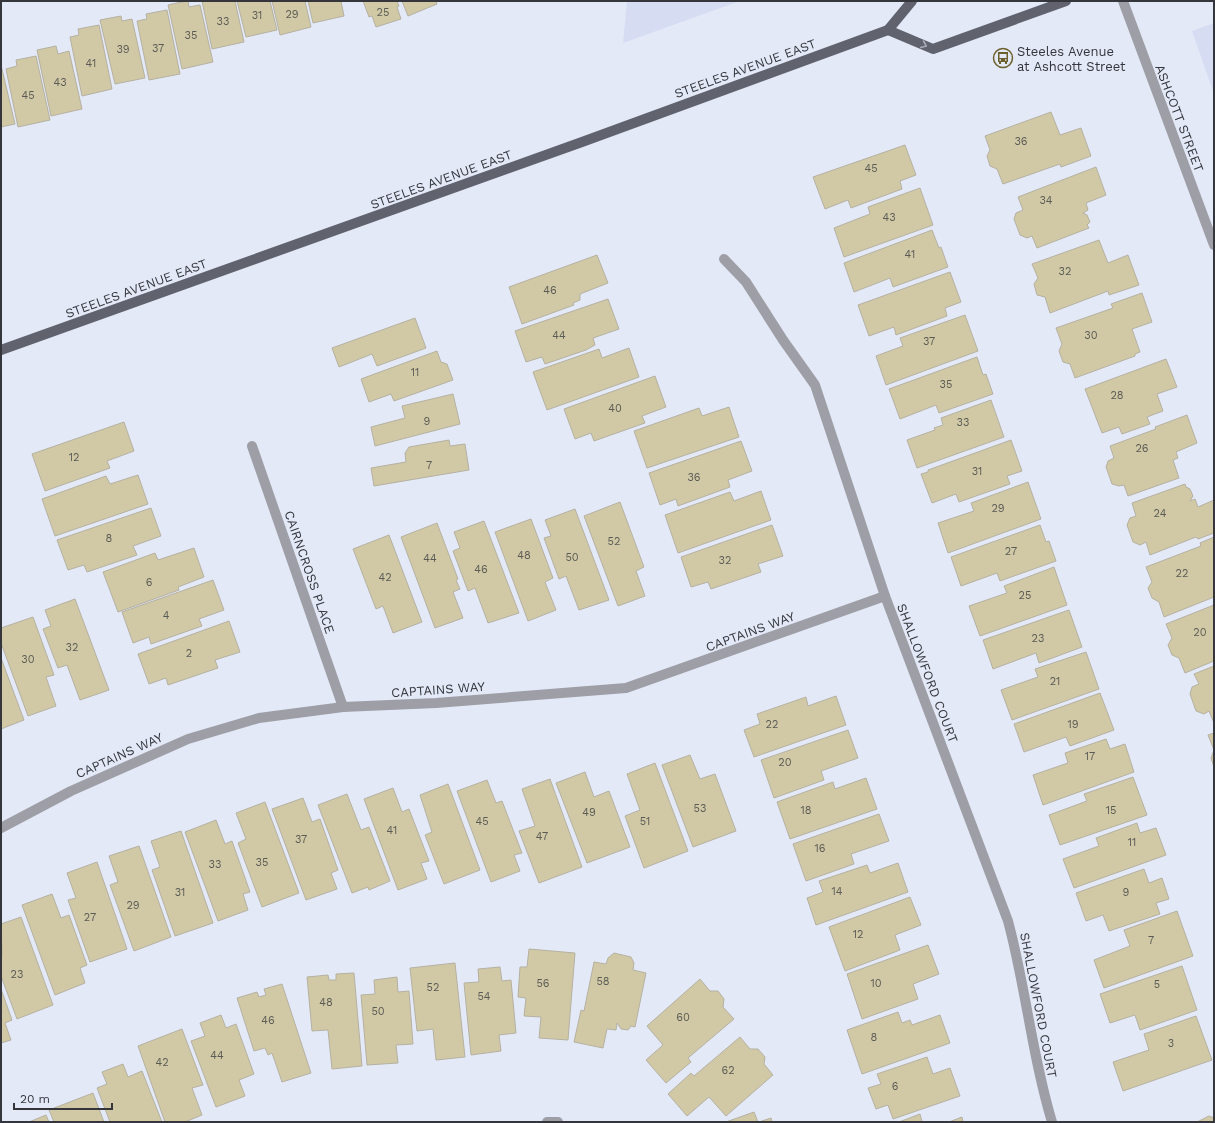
<svg xmlns="http://www.w3.org/2000/svg" width="1215" height="1123" viewBox="0 0 1215 1123" font-family="'Work Sans',sans-serif">
<style>
.built{fill:#d6ddf3}
.building{fill:#d1c9a5;stroke:#b5b1a2}
.lines{fill:none;stroke-linecap:round;stroke-linejoin:round}
.minor{stroke:#9e9fa6;stroke-width:10}
.major{stroke:#60636e;stroke-width:10}
.oneway{stroke:#a9adba}
.labels{text-anchor:middle;stroke-width:3;stroke-linejoin:round;paint-order:stroke}
.number-label{font-size:11px;fill:#5b5b56}
.poi-label{font-size:13px;fill:#34363c;stroke:#e4e9f8;text-anchor:start}
.street-label{font-size:13px;fill:#34363c;stroke:#e4e9f8}
</style>
<rect width="100%" height="100%" fill="#e4e9f8"/>
<g class="built">
<path d="M627,1h113l-117,42z"/>
<path d="M1214,23v71l-22,-63z"/>
</g>
<g class="building">
<path d="M186,1h2l1,6 11,-2 13,57 -31,7 -14,-64z"/>
<path d="M202,1h33l9,41 -32,7z"/>
<path d="M237,1h33l7,29 -31,7z"/>
<path d="M272,1h33l6,26 -31,8z"/>
<path d="M308,1h33l3,15 -31,7z"/>
<path d="M363,1h34l2,5 -2,1 4,12 -25,8 -4,-11 -3,1z"/>
<path d="M402,1h34l1,3 -29,12z"/>
<path d="M167,10l13,64 -31,6 -12,-59 10,-2 -1,-5z"/>
<path d="M121,16l1,5 10,-2 13,59 -30,6 -15,-64z"/>
<path d="M99,25l13,64 -30,7 -12,-59 9,-2 -1,-6z"/>
<path d="M56,46l2,8 11,-3 13,58 -31,7 -14,-66z"/>
<path d="M36,56l14,64 -32,7 -12,-58 11,-3 -1,-6z"/>
<path d="M1,65l14,59 -14,3z"/>
<path d="M1051,112l9,23 21,-7 10,28 -30,11 -1,-3 -57,20 -6,-15 -7,-3 -3,-10 3,-6 -5,-14z"/>
<path d="M905,145l11,30 -16,6 2,8 -51,19 -3,-8 -23,9 -12,-32z"/>
<path d="M1096,167l10,28 -20,8 2,7 -5,3 4,2 3,7 -3,3 2,3 -52,20 -5,-12 -5,2 -7,-3 -6,-16 2,-6 7,-3 -5,-13z"/>
<path d="M920,188l13,37 -89,32 -10,-29 36,-14 -2,-7z"/>
<path d="M932,230l7,18 2,-1 7,20 -55,20 -3,-9 -36,14 -10,-29z"/>
<path d="M1099,240l9,23 20,-8 11,30 -30,10 -1,-4 -58,22 -5,-16 -8,-2 -3,-11 4,-6 -6,-14z"/>
<path d="M597,255l11,28 -28,11v6l-7,3 1,2 -52,19 -13,-37z"/>
<path d="M950,272l11,30 -16,6 2,8 -51,19 -2,-8 -25,9 -11,-31z"/>
<path d="M1142,293l10,29 -20,7 8,23 -5,2v2l-60,22 -5,-14 -7,-2 -4,-11 3,-7 -6,-16 57,-20 -2,-4z"/>
<path d="M608,299l11,30 -26,9 2,7 -9,5 -41,14 -3,-7 -16,5 -11,-31z"/>
<path d="M965,315l13,36 -92,34 -10,-29 27,-10 -3,-8z"/>
<path d="M415,318l11,30 -49,18 -5,-12 -33,13 -7,-19z"/>
<path d="M629,348l10,29 -92,33 -14,-38 66,-23 3,9z"/>
<path d="M437,351l4,11 6,2 6,16 -59,21 -3,-7 -22,8 -8,-23z"/>
<path d="M977,357l6,18 3,-1 7,20 -54,19 -3,-8 -36,14 -11,-30z"/>
<path d="M1166,359l11,28 -20,7 6,17 -16,6 3,7 -28,10 -3,-7 -17,6 -17,-44z"/>
<path d="M655,376l11,31 -24,9 3,7 -51,18 -3,-8 -16,6 -11,-30z"/>
<path d="M453,394l7,30 -85,22 -4,-19 34,-9 -3,-12z"/>
<path d="M991,400l13,37 -87,31 -10,-28 28,-10 -1,-2 9,-3 -2,-7z"/>
<path d="M729,407l10,30 -92,31 -13,-37 65,-23 3,8z"/>
<path d="M1187,415l10,28 -21,9 2,6 -5,2 6,18 -51,18 -4,-11 -5,1 -7,-2 -6,-17 2,-6 6,-3 -4,-12 46,-17 -1,-2z"/>
<path d="M124,422l10,29 -27,10 3,7 -65,23 -13,-37z"/>
<path d="M449,440l1,6 15,-2 4,26 -95,16 -3,-18 35,-6 -1,-9 4,-6z"/>
<path d="M1011,440l11,31 -15,5 3,8 -51,18 -3,-8 -24,9 -11,-29 7,-2v-2z"/>
<path d="M741,441l11,30 -24,9 2,7 -52,19 -2,-7 -16,6 -11,-32z"/>
<path d="M138,475l10,29 -93,32 -13,-37 64,-23 4,8z"/>
<path d="M1028,482l13,37 -93,34 -10,-30 36,-12 -3,-8z"/>
<path d="M1185,484l1,3 4,2 3,7 -3,5 5,-2 3,8 16,-7v33l-16,6 -2,-2 -46,18 -4,-13 -6,3 -7,-3 -6,-17 3,-7 6,-2 -4,-13z"/>
<path d="M761,491l10,29 -93,33 -13,-38 65,-23 4,9z"/>
<path d="M620,502l24,65 -8,4 9,25 -27,10 -34,-90z"/>
<path d="M151,508l10,28 -28,10 4,9 -50,17 -3,-7 -16,5 -11,-30z"/>
<path d="M575,509l34,91 -30,10 -13,-34 -7,3 -15,-41 7,-2 -6,-16z"/>
<path d="M531,519l22,59 -8,4 11,28 -28,11 -33,-89z"/>
<path d="M484,521l35,92 -31,10 -13,-35 -7,3 -15,-40 7,-3 -6,-16z"/>
<path d="M437,523l21,56 -2,1 4,9 -7,3 10,26 -28,10 -34,-91z"/>
<path d="M772,525l11,31 -25,8 3,8 -50,17 -3,-7 -17,5 -10,-30z"/>
<path d="M1040,525l6,17 3,-1 7,20 -56,20 -3,-8 -36,13 -10,-29z"/>
<path d="M389,535l33,87 -29,11 -10,-27 -7,3 -23,-60z"/>
<path d="M1214,537v60l-50,20 -5,-15 -7,-4 -4,-10 4,-6 -6,-15 55,-21 -1,-3z"/>
<path d="M194,548l10,29 -26,10 1,3 -61,22 -15,-40 52,-19 3,7z"/>
<path d="M1054,567l13,38 -87,31 -11,-30 38,-13 -3,-7z"/>
<path d="M213,580l11,30 -25,9 3,7 -51,18 -2,-7 -16,6 -11,-31z"/>
<path d="M75,599l34,91 -29,10 -13,-35 -9,3 -15,-39 8,-3 -6,-16z"/>
<path d="M1214,605v56l-29,12 -6,-15 -7,-3 -4,-10 4,-7 -6,-14z"/>
<path d="M1069,610l13,37 -43,16 -3,-10 -43,16 -10,-29z"/>
<path d="M33,617l21,58 -8,2 10,29 -28,10 -27,-73v-15z"/>
<path d="M229,621l11,31 -25,8 3,8 -50,17 -2,-7 -17,6 -11,-30z"/>
<path d="M1086,652l13,37 -87,31 -11,-30 37,-13 -3,-8z"/>
<path d="M1,658l23,62 -23,9z"/>
<path d="M1214,666v57l-5,-12 -5,3 -8,-3 -6,-17 2,-7 7,-3 -5,-10z"/>
<path d="M1100,693l14,37 -44,16 -4,-9 -42,15 -10,-28z"/>
<path d="M836,696l10,29 -92,32 -10,-27 16,-6 -3,-10 49,-17 2,9z"/>
<path d="M848,730l10,28 -37,13 3,9 -50,18 -13,-38z"/>
<path d="M1214,733v34l-3,-9 3,-8 -6,-15z"/>
<path d="M1106,739l4,10 15,-5 9,28 -91,33 -10,-30 35,-12 -3,-10z"/>
<path d="M690,755l10,24 15,-5 21,57 -43,16 -31,-82z"/>
<path d="M655,763l33,88 -44,17 -19,-52 15,-6 -13,-36z"/>
<path d="M585,772l9,25 15,-6 21,56 -43,16 -31,-80z"/>
<path d="M1133,777l14,38 -87,30 -11,-30 38,-14 -3,-7z"/>
<path d="M866,778l11,31 -87,30 -13,-37 56,-20 2,7z"/>
<path d="M550,779l32,88 -43,16 -20,-52 16,-5 -13,-37z"/>
<path d="M487,780l9,23 6,-2 20,52 -8,2 6,16 -29,11 -34,-91z"/>
<path d="M448,784l32,86 -36,14 -19,-49 7,-3 -12,-37z"/>
<path d="M393,788l9,24 7,-3 20,52 -8,2 6,16 -29,11 -34,-91z"/>
<path d="M347,794l14,36 8,-3 21,54 -21,9 -1,-3 -16,6 -34,-88z"/>
<path d="M303,798l9,24 8,-3 18,51 -7,3 6,16 -31,11 -34,-91z"/>
<path d="M265,802l34,91 -37,14 -24,-64 8,-4 -10,-26z"/>
<path d="M879,814l10,27 -38,13 3,10 -48,17 -13,-37z"/>
<path d="M216,820l9,24 7,-3 18,51 -7,2 5,16 -30,11 -33,-89z"/>
<path d="M1137,823l3,10 16,-5 10,27 -92,33 -11,-29 36,-13 -3,-8z"/>
<path d="M181,831l32,92 -38,13 -23,-66 8,-3 -9,-26z"/>
<path d="M139,846l32,91 -37,14 -24,-66 8,-3 -9,-26z"/>
<path d="M97,862l30,87 -37,13 -22,-62 8,-2 -9,-25z"/>
<path d="M898,863l10,29 -92,33 -9,-27 16,-6 -4,-11 48,-16 3,8z"/>
<path d="M1144,869l5,14 13,-5 7,21 -13,4 4,11 -51,17 -6,-16 -17,6 -10,-28z"/>
<path d="M52,894l9,24 8,-3 18,50 -7,3 5,15 -30,12 -33,-90z"/>
<path d="M910,897l11,28 -26,10 5,15 -55,21 -16,-44z"/>
<path d="M1177,911l16,45 -89,32 -10,-28 36,-14 -6,-16z"/>
<path d="M21,917l32,88 -36,14 -16,-43v-19l1,-1 -1,-32z"/>
<path d="M928,945l11,29 -26,10 5,15 -56,20 -15,-45z"/>
<path d="M529,949l46,4 -7,87 -29,-2 2,-21 -17,-1 2,-18 -8,-1 2,-30h7z"/>
<path d="M614,953l17,4 3,6 -1,7 13,3 -11,54 -4,-1 -3,4 -7,-1 -4,-6 -1,7 -9,-1 -4,19 -29,-6 7,-32 3,1 10,-49 12,2 2,-6z"/>
<path d="M455,963l10,94 -29,3 -3,-31 -16,2 -7,-63z"/>
<path d="M1182,966l15,44 -57,20 -5,-15 -25,8 -10,-29z"/>
<path d="M500,967l2,14 9,-1 5,53 -17,2 2,16 -30,4 -7,-72 15,-1 -1,-13z"/>
<path d="M354,973l8,93 -30,3 -4,-39 -16,1 -5,-54 21,-2 1,5h7v-6z"/>
<path d="M397,977l1,15 11,-1 4,53 -17,1 2,18 -31,2 -6,-70 14,-1 -1,-14z"/>
<path d="M700,979l10,12h8l6,8 -1,8 11,12 -46,39 3,4 -25,21 -20,-23 17,-15 -16,-19z"/>
<path d="M282,984l29,89 -29,9 -10,-29 -4,2 -3,-7 -11,3 -17,-53 20,-6 2,5 7,-2 -2,-6z"/>
<path d="M1,989l11,31 -7,3 6,17 -10,3z"/>
<path d="M898,1012l4,11 8,-3 2,5 28,-10 10,28 -88,31 -15,-44z"/>
<path d="M221,1015l5,13 10,-4 18,50 -15,6 6,16 -29,11 -25,-66 14,-5 -5,-13z"/>
<path d="M1196,1016l16,44 -89,31 -10,-29 36,-12 -5,-16z"/>
<path d="M182,1029l21,56 -11,3 10,27 -17,7h-20l-27,-76z"/>
<path d="M740,1037l10,12h8l7,8 -1,7 9,11 -47,41 -17,-19 -22,19 -19,-22 23,-21 3,3z"/>
<path d="M927,1057l6,17 17,-6 10,28 -67,23 -5,-14 -12,4 -8,-21 13,-4 -4,-10z"/>
<path d="M123,1064l5,13 14,-6 20,51h-52l-13,-34 10,-4 -5,-12z"/>
<path d="M93,1093l11,29h-50l-5,-12z"/>
<path d="M754,1112l4,10h-32z"/>
<path d="M920,1114l2,8h-23z"/>
<path d="M46,1115l3,7h-20z"/>
<path d="M1209,1116l5,2v4h-17z"/>
<path d="M962,1117l1,5h-14z"/>
<path d="M771,1118l1,4h-13z"/>
</g>
<g class="lines">
<g class="minor">
<path d="M1123,1l91,244"/>
<path d="M724,259l22,23 37,58 32,45 70,211 123,325c18,67 24,135 44,201"/>
<path d="M252,446l91,261"/>
<path d="M1,828l70,-37 117,-52 71,-21 84,-11 93,-4 190,-15 259,-92"/>
<path d="M547,1122h11"/>
</g>
<g class="major">
<path d="M888,30l45,19 133,-48"/>
<path d="M1,350l581,-208 306,-112 24,-29"/>
</g>
</g>
<defs><path id="oneway-chevron" d="M-2-3.5L2.5 0L-2 3.5" fill="none" stroke-width="1.6" stroke-linecap="round" stroke-linejoin="round"/></defs>
<use class="oneway" href="#oneway-chevron" transform="translate(924 45) rotate(23)"/>
<defs>
<symbol id="bus-ring" viewBox="-11 -11 22 22"><circle r="9.5" fill="#e4e9f8" stroke="#6c602d" stroke-width="1.5"/><path d="M-5-6H5V4H4V6H2V4H-2V6H-4V4H-5ZM-3.5-4V0h7V-4ZM-3.5 1.2v1.5H-2V1.2ZM2 1.2v1.5H3.5V1.2Z" fill="#6c602d"/></symbol>
</defs>
<g fill-rule="evenodd">
<use href="#bus-ring" x="992" y="47" width="22" height="22"/>
</g>
<g class="labels">
<g class="number-label">
<text x="383" y="16">25</text>
<text x="292" y="18">29</text>
<text x="257" y="19">31</text>
<text x="223" y="25">33</text>
<text x="191" y="39">35</text>
<text x="158" y="52">37</text>
<text x="123" y="53">39</text>
<text x="91" y="67">41</text>
<text x="60" y="86">43</text>
<text x="28" y="99">45</text>
<text x="1021" y="145">36</text>
<text x="871" y="172">45</text>
<text x="1046" y="204">34</text>
<text x="889" y="221">43</text>
<text x="910" y="258">41</text>
<text x="1065" y="275">32</text>
<text x="550" y="294">46</text>
<text x="559" y="339">44</text>
<text x="1091" y="339">30</text>
<text x="929" y="345">37</text>
<text x="415" y="376">11</text>
<text x="946" y="388">35</text>
<text x="1117" y="399">28</text>
<text x="615" y="412">40</text>
<text x="427" y="425">9</text>
<text x="963" y="426">33</text>
<text x="1142" y="452">26</text>
<text x="74" y="461">12</text>
<text x="429" y="469">7</text>
<text x="977" y="475">31</text>
<text x="694" y="481">36</text>
<text x="998" y="512">29</text>
<text x="1160" y="517">24</text>
<text x="109" y="542">8</text>
<text x="614" y="545">52</text>
<text x="1011" y="555">27</text>
<text x="524" y="559">48</text>
<text x="572" y="561">50</text>
<text x="430" y="562">44</text>
<text x="725" y="564">32</text>
<text x="481" y="573">46</text>
<text x="1182" y="577">22</text>
<text x="385" y="581">42</text>
<text x="149" y="586">6</text>
<text x="1025" y="599">25</text>
<text x="166" y="619">4</text>
<text x="1200" y="636">20</text>
<text x="1038" y="642">23</text>
<text x="72" y="651">32</text>
<text x="189" y="657">2</text>
<text x="28" y="663">30</text>
<text x="1055" y="685">21</text>
<text x="772" y="728">22</text>
<text x="1073" y="728">19</text>
<text x="1090" y="760">17</text>
<text x="785" y="766">20</text>
<text x="700" y="812">53</text>
<text x="806" y="814">18</text>
<text x="1111" y="814">15</text>
<text x="589" y="816">49</text>
<text x="482" y="825">45</text>
<text x="645" y="825">51</text>
<text x="392" y="834">41</text>
<text x="542" y="840">47</text>
<text x="301" y="843">37</text>
<text x="1132" y="846">11</text>
<text x="820" y="852">16</text>
<text x="262" y="866">35</text>
<text x="215" y="868">33</text>
<text x="837" y="895">14</text>
<text x="180" y="896">31</text>
<text x="1126" y="896">9</text>
<text x="133" y="909">29</text>
<text x="90" y="921">27</text>
<text x="858" y="938">12</text>
<text x="1151" y="944">7</text>
<text x="17" y="978">23</text>
<text x="603" y="985">58</text>
<text x="543" y="987">56</text>
<text x="876" y="987">10</text>
<text x="1157" y="988">5</text>
<text x="433" y="991">52</text>
<text x="484" y="1000">54</text>
<text x="326" y="1006">48</text>
<text x="378" y="1015">50</text>
<text x="683" y="1021">60</text>
<text x="268" y="1024">46</text>
<text x="874" y="1041">8</text>
<text x="1171" y="1047">3</text>
<text x="217" y="1059">44</text>
<text x="162" y="1066">42</text>
<text x="728" y="1074">62</text>
<text x="895" y="1090">6</text>
</g>
<g class="poi-label">
<text x="1017" y="56">Steeles Avenue<tspan x="1017" dy="15">at Ashcott Street</tspan></text>
</g>
<g class="street-label">
<text transform="translate(745 68) rotate(-20)" y="5">STEELES AVENUE EAST</text>
<text transform="translate(1180 118) rotate(69)" y="5">ASHCOTT STREET</text>
<text transform="translate(441 179) rotate(-20)" y="5">STEELES AVENUE EAST</text>
<text transform="translate(136 288) rotate(-20)" y="5">STEELES AVENUE EAST</text>
<text transform="translate(310 572) rotate(71)" y="5">CAIRNCROSS PLACE</text>
<text transform="translate(750 631) rotate(-20)" y="5">CAPTAINS WAY</text>
<text transform="translate(928 673) rotate(69)" y="5">SHALLOWFORD COURT</text>
<text transform="translate(438 689) rotate(-4)" y="5">CAPTAINS WAY</text>
<text transform="translate(119 755) rotate(-24)" y="5">CAPTAINS WAY</text>
<text transform="translate(1039 1005) rotate(79)" y="5">SHALLOWFORD COURT</text>
</g>
</g>
<rect width="1215" height="1123" fill="none" stroke="#34363c" stroke-width="4"/>
<path d="M14 1103v6h98v-6" fill="none" stroke="#34363c" stroke-width="2"/>
<text x="20" y="1103" font-size="12" fill="#34363c" stroke="#e4e9f8" stroke-width="3" paint-order="stroke">20 m</text>
</svg>
